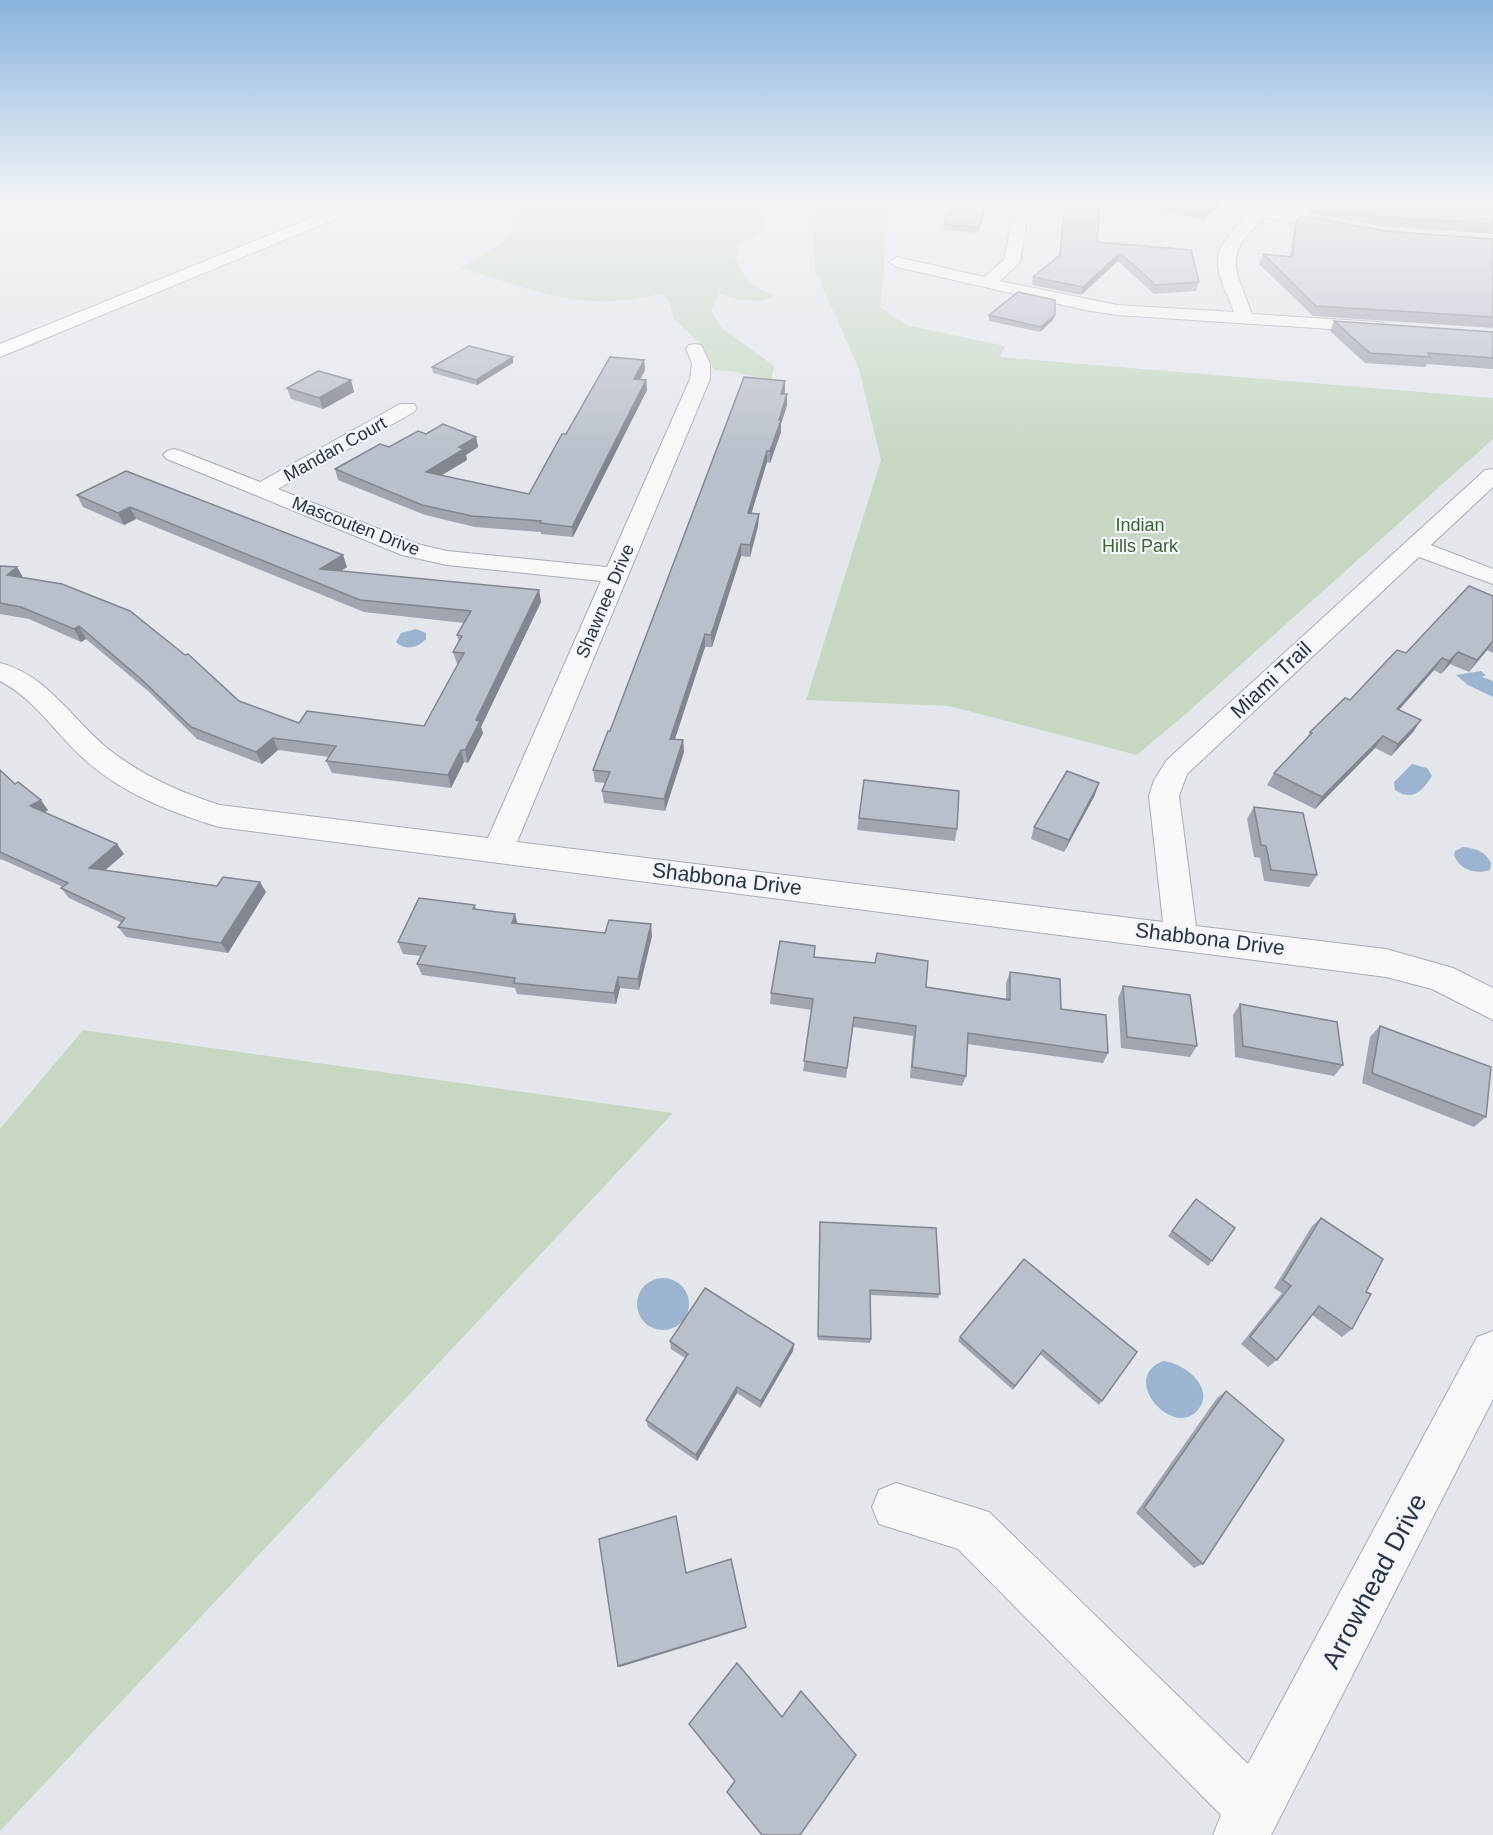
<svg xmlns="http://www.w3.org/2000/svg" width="1493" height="1835" viewBox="0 0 1493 1835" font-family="Arial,sans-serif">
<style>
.green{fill:#c8d7c4}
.water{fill:#9cb4cf}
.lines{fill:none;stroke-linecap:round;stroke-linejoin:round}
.street-casing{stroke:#a7adb7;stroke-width:2}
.secondary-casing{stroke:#a7adb7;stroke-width:2}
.street{fill:#f6f8fa;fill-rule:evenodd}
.secondary{fill:#fff;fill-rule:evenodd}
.wall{fill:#a0a5af}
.shaded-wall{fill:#82868e}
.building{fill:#bac0cb;stroke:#82868e;stroke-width:1.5}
.labels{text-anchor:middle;stroke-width:4.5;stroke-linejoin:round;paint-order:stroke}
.far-street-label{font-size:18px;fill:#293346;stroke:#f3f6f9}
.far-park-label{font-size:18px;fill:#3d6335;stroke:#f3f6f9}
.street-label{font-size:21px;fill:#293346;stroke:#f3f6f9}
.near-street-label{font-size:26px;fill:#293346;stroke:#f3f6f9}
</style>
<rect width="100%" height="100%" fill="#e3e7ec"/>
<g class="green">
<path d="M580,200h194l-11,17v13l-24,15 -4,12c11,24 15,30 40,38 -17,12 -38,3 -56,-1l-8,17 12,18 51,37 -3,15 -35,-9 -22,-2 -10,-22 -30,-29 -6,-19 -6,-6c-23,4 -47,9 -70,7 -44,-2 -89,-21 -131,-33l40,-25 10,-10 2,-15 10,-10 9,-3z"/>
<path d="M829,200h61l-10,107 26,18 99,21 -6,11 494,41v41l-305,273 -51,43 -188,-49 -143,-6 75,-240 -22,-91 -44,-99 -3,-56z"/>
<path d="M83,1030l590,83 -673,718v-702z"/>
</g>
<g class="water">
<path d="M416,629l10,4v6c-8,9 -21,12 -30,3l5,-9z"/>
<path d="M1481,671l5,4 -4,2 11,4v16l-25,-12 -12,-10z"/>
<path d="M1412,764l15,4 5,8c-10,15 -19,26 -37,14l-1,-8z"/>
<path d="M1463,847c12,1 23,5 28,16l-1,7c-15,5 -31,-1 -36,-15l1,-4z"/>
<circle cx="663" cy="1304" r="26"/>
<path d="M1163,1361c23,2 54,29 34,50 -25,27 -78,-33 -34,-50z"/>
</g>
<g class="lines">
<defs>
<g id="street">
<path d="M1016,200h14l-10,62 -20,19 117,24 117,7c-5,-14 -14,-30 -16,-45 -4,-28 32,-51 50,-67h16l-9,10 67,12 8,5 -8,5 -76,-15c-44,38 -32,48 -14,97l125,8 6,1 3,4 -3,4 -6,1 -260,-17 -32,-5 -188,-43 -8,-5 8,-5 87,20 20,-17z"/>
<path d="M695,344l6,1 9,18v16l-193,463 646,80 -14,-126 5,-16 13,-20 318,-290 8,-1v18l-62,58 62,24v15l-74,-27 -232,217 -8,22 17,130 190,23 67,19 40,20v32l-61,-31 -46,-12 -1167,-150c-48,-15 -97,-33 -135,-68 -28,-25 -49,-60 -84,-78v-18c47,12 71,55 106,84 34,28 73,45 114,58l268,33 113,-257 -154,-16 -45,-10 -235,-96 -4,-4 4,-4 7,-2 7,2 79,31 140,-78h14l3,4 -3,4 -136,77 139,55 30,7 160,16 83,-188 2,-16 -6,-14 3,-4z"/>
<path d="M1493,1331v68l-222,436h-58l8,-20 -263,-266 -79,-25 -7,-17 7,-17 17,-7 93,29 259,252 229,-427z"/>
</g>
<path id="secondary" d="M356,200h20l-2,3 -374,154v-13z"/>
</defs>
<use href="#street" class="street-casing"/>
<use href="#secondary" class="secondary-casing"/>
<use href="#street" class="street"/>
<use href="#secondary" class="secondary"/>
</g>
<g class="wall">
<path d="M988,200l-10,33 -35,-3 1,-6z"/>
<path d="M1065,200h35l-3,42 102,40 -3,9 -42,3 -36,-33 -37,34 -49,-10 1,-8 26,-21z"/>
<path d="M1104,200h122l-23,20z"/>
<path d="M1493,200v34l-111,-8 -73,-13 3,-9z"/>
<path d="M1297,220l89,11 107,7v90l-180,-12 -54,-52 4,-10 27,3 4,-28z"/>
<path d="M989,315l64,5 -13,12 -51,-11z"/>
<path d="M1334,321l159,11v37l-66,-5 -2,3 -60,-4 -35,-32z"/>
<path d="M513,357v6l-36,22 -44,-12 -1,-6z"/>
<path d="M644,360l1,10 -5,10h6l1,10 -74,147 -32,-3v-2l-66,-5 -50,-12 -87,-35 -3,-11 54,-22 37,-13 50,3 2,10 -12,8 1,5 -26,15 88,19z"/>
<path d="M351,380l3,12 -31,17 -32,-10 -4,-11z"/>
<path d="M785,392l-1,2h3v11l-6,19v8l-11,31 -3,-1 -16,51 8,1 -1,12 -8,31 -9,-1 -29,91h-7l-30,92 8,1 1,12 -19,59 -61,-8 -2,-12 3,-8 -10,-1 -2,-12 17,-39z"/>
<path d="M126,471l221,96 -7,4 199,19 2,12 -60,125 2,6 -15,30 -4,-1 -13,26 -119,-15 -6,-12 3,-4 -51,-7 -16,14 -65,-25 -49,-48 -62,-52 -5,3 -52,-23 -29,-5v-48l17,1 6,11 216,123 60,22 125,3 34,-62h-1l-4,-12 6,-10 -2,-7 7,-12 -100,-11 -228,-93 -12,6 -41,-18 -6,-12z"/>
<path d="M1493,596v57l-6,-3 -18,22 -19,-8 -9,10 -7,-4 -35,40 22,10 -8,12 -22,24 -16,-8 -60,61 -48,-24 7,-12 32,-33 4,-8 40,-32 56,-47z"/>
<path d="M0,770l15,14 33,26 -3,2 79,42 -19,16 161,22 -38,61 -102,-16 -8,-10 4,-4 -53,-25 -8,-10 2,-1 -62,-28 -1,1z"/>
<path d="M864,780l93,49 -2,12 -98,-11z"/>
<path d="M1095,795l-31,57 -33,-13 3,-12z"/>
<path d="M1254,807l63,68 -8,12 -45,-6 -4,-23 -6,-1 -7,-38z"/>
<path d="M475,905l1,4 42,15 87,9 47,3 -13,54 -19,-2 -4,16 -99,-10 -2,-6 -93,-13 -5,-11 4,-8 -18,-2 -5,-12z"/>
<path d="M814,957l112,30 80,12v-16l4,-11 51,37 47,44 -5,10 -136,-19 -1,32 -4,10 -52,-8 3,-42 -60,-9 -7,51 -43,-7 9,-61 -42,-6 1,-11z"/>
<path d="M1123,986l74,60 -7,11 -69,-9 -3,-50z"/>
<path d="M1240,1004l103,61 -9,11 -99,-19 -2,-42z"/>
<path d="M1380,1026l106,91 -12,10 -112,-44 8,-46z"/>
<path d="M1196,1199l16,62 -4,5 -40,-30z"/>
<path d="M1321,1218l45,74 -14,37 -10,8 -30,-22 -35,45 -9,7 -27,-23 41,-51 -8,-5 38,-62z"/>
<path d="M820,1222l120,72 -2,4 -68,-3 1,44 -1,4 -52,-3z"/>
<path d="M960,1337l177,15 -38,53 -59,-51 -27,36 -55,-49z"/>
<path d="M670,1341l124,3 -1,7 -33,57 -23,-15 -40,68 -49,-34 -2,-7 39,-62 -14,-9z"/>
<path d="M1226,1391l-23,173 -9,4 -58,-55 81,-115z"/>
</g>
<g class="shaded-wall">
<path d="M987,200h1l-10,33 1,-6z"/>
<path d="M1219,200h7l-23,20 3,-8z"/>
<path d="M1120,253l-2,8 -37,34 2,-8z"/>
<path d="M1055,315l-2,5 -13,12 1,-5z"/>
<path d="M513,357v6l-36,22 -1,-5z"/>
<path d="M644,360l1,10 -10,19 -1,-10z"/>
<path d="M351,380l3,12 -31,17 -4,-11z"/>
<path d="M646,380l1,10 -74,147 -1,-10z"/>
<path d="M785,381v11l-5,13 1,-11z"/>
<path d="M787,394v11l-6,19v8l-11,31v-12z"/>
<path d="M476,437l2,10 -12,8 1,5 -38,23 -3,-11 33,-25z"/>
<path d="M767,451v11l-19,63v-12z"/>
<path d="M130,507l6,12 -12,6 -6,-12z"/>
<path d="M759,514l-1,12 -8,31v-12z"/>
<path d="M741,544v12l-29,91 -1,-12z"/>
<path d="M343,555l4,12 -22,14 -5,-12z"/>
<path d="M17,567l7,12 -17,-4z"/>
<path d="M539,590l2,12 -60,125 2,6 -15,30 -3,-13 11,-30z"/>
<path d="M79,626l7,13 -5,3 -7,-13z"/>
<path d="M705,634v13l-34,104 -1,-12z"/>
<path d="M1493,641l-6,9 -18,22 8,-12z"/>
<path d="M1458,652l-8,12 -9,10 8,-13z"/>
<path d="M1442,658l-8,12 -45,51 8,-12z"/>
<path d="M1421,720l-8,12 -22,24 7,-12z"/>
<path d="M1383,736l-8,12 -60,61 7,-12z"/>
<path d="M273,738l5,12 -16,14 -6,-12z"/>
<path d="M683,740l1,12 -19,59 -1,-12z"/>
<path d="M461,750l3,12 -13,26 -3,-13z"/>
<path d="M1099,783l-4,12 -31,57 5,-12z"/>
<path d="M41,800l7,10 -10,6 -8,-10z"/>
<path d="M117,844l7,10 -28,24 -7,-10z"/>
<path d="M260,882l6,10 -38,61 -7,-10z"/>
<path d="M515,914l3,11 -6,-2z"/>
<path d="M651,924l1,12 -13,54 -1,-11z"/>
<path d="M618,977l2,11 -4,16 -2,-11z"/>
<path d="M794,1344l-1,7 -33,57 1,-7z"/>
<path d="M737,1387v6l-40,68 -1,-6z"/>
<path d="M746,1627v1l-126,39 -2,-1z"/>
</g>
<g class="building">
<path d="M951,200h36l-8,27 -35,-3z"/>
<path d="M1065,200h35l-3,42 94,8 8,32 -43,3 -36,-32 -37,34 -50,-10 27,-22z"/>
<path d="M1147,200h72l-13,12z"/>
<path d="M1316,200h177v24l-107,-7 -74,-13z"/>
<path d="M1301,216l85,15 107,8v78l-177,-11 -53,-52 29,3 5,-37z"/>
<path d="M1018,292l37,8v15l-14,12 -52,-12z"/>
<path d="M1334,321l159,11v26l-65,-5 2,4 -60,-4z"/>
<path d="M469,346l44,11 -37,23 -44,-13z"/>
<path d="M610,357l34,3 -10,19 12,1 -74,147 -32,-4 1,-2 -69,-5 -50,-11 -87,-36 45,-25 9,3 29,-16 8,3 17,-10 33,13 -17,10 5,2 -38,23 103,22 33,-60h4z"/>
<path d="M318,371l33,9 -32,18 -32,-10z"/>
<path d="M744,377l41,4 -4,13h6l-8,26h2l-11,31h-3l-19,62 11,1 -9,31 -9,-1 -30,91 -6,-1 -35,105 13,1 -19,59 -62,-8 8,-19 -17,-2 15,-39h2z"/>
<path d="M126,471l217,84 -23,14 219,21 -63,130 4,1 -15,29h-4l-13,25 -122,-14 10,-15 -63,-8 -17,14 -65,-25 -50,-48 -62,-53 -5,3 -53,-22 -21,-4v-37l17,1 -10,8 55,9 68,27 55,44 3,-1 51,47 60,22 8,-12 117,15 40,-73 -11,-1 9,-16 -5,-1 14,-24 -111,-11 -230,-93 -12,6 -41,-18z"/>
<path d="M1469,586l24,10v45l-16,19 -19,-8 -9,9 -7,-3 -45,51 24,11 -23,24 -15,-8 -61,61 -48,-24 38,-40 -2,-1 35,-34 5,2 47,-50 9,3z"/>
<path d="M0,770l15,14 3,-2 23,18 -11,6 87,38 -28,24 128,18 6,-9 37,5 -39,61 -103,-16 7,-9 -64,-30 7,-5 -68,-31z"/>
<path d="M1067,771l32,12 -30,57 -35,-13z"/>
<path d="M864,780l95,11 -2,38 -98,-11z"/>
<path d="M1254,807l49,6 14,62 -46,-5 -5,-24 -5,-1z"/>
<path d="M419,898l56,7 -2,4 42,5 -3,9 93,10 4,-13 42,4 -13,55 -20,-2 -4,16 -100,-10 1,-5 -98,-14 9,-18 -28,-4z"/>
<path d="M780,941l35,5 -1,11 61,6 2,-10 51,8 -2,26 84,13v-28l50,7 1,30 45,6 2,38 -140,-20 -2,43 -54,-9 4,-41 -62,-9 -7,51 -43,-7 9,-62 -42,-6z"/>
<path d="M1123,986l67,9 7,51 -70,-9z"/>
<path d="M1240,1004l97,18 6,43 -100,-19z"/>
<path d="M1380,1026l111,41 -5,50 -114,-44z"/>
<path d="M1196,1199l39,29 -23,33 -40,-30z"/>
<path d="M1321,1218l62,41 -17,33 5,2 -19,35 -33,-23 -42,54 -27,-23 41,-51 -8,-6z"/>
<path d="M820,1222l116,6 4,66 -70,-4 1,49 -53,-3z"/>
<path d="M1024,1259l113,93 -35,49 -59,-51 -28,36 -55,-49z"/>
<path d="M705,1288l89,56 -33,57 -24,-14 -41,68 -50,-35 42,-66 -18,-13z"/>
<path d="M1226,1391l58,49 -81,124 -59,-56z"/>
<path d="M676,1516l10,57 45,-14 15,68 -128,39 -19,-127z"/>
<path d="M737,1663l45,54 19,-26 55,64 -56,80h-38l-35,-43 8,-11 -46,-57z"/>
</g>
<linearGradient id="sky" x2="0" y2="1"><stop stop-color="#89b4de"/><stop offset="0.44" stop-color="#f2f4f6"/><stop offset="1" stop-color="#f2f4f6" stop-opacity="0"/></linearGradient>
<rect width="1493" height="457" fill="url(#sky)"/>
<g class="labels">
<g class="far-street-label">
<text transform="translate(335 449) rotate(-29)" y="6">Mandan Court</text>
<text transform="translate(356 526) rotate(21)" y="6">Mascouten Drive</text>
<text transform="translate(605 601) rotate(-67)" y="6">Shawnee Drive</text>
</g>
<g class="far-park-label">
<text x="1140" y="531">Indian<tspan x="1140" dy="21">Hills Park</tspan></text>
</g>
<g class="street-label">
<text transform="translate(1271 680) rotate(-43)" y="7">Miami Trail</text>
<text transform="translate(727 879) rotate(7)" y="7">Shabbona Drive</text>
<text transform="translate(1210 939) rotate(7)" y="7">Shabbona Drive</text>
</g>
<g class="near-street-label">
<text transform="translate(1374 1581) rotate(-62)" y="9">Arrowhead Drive</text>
</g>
</g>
</svg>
